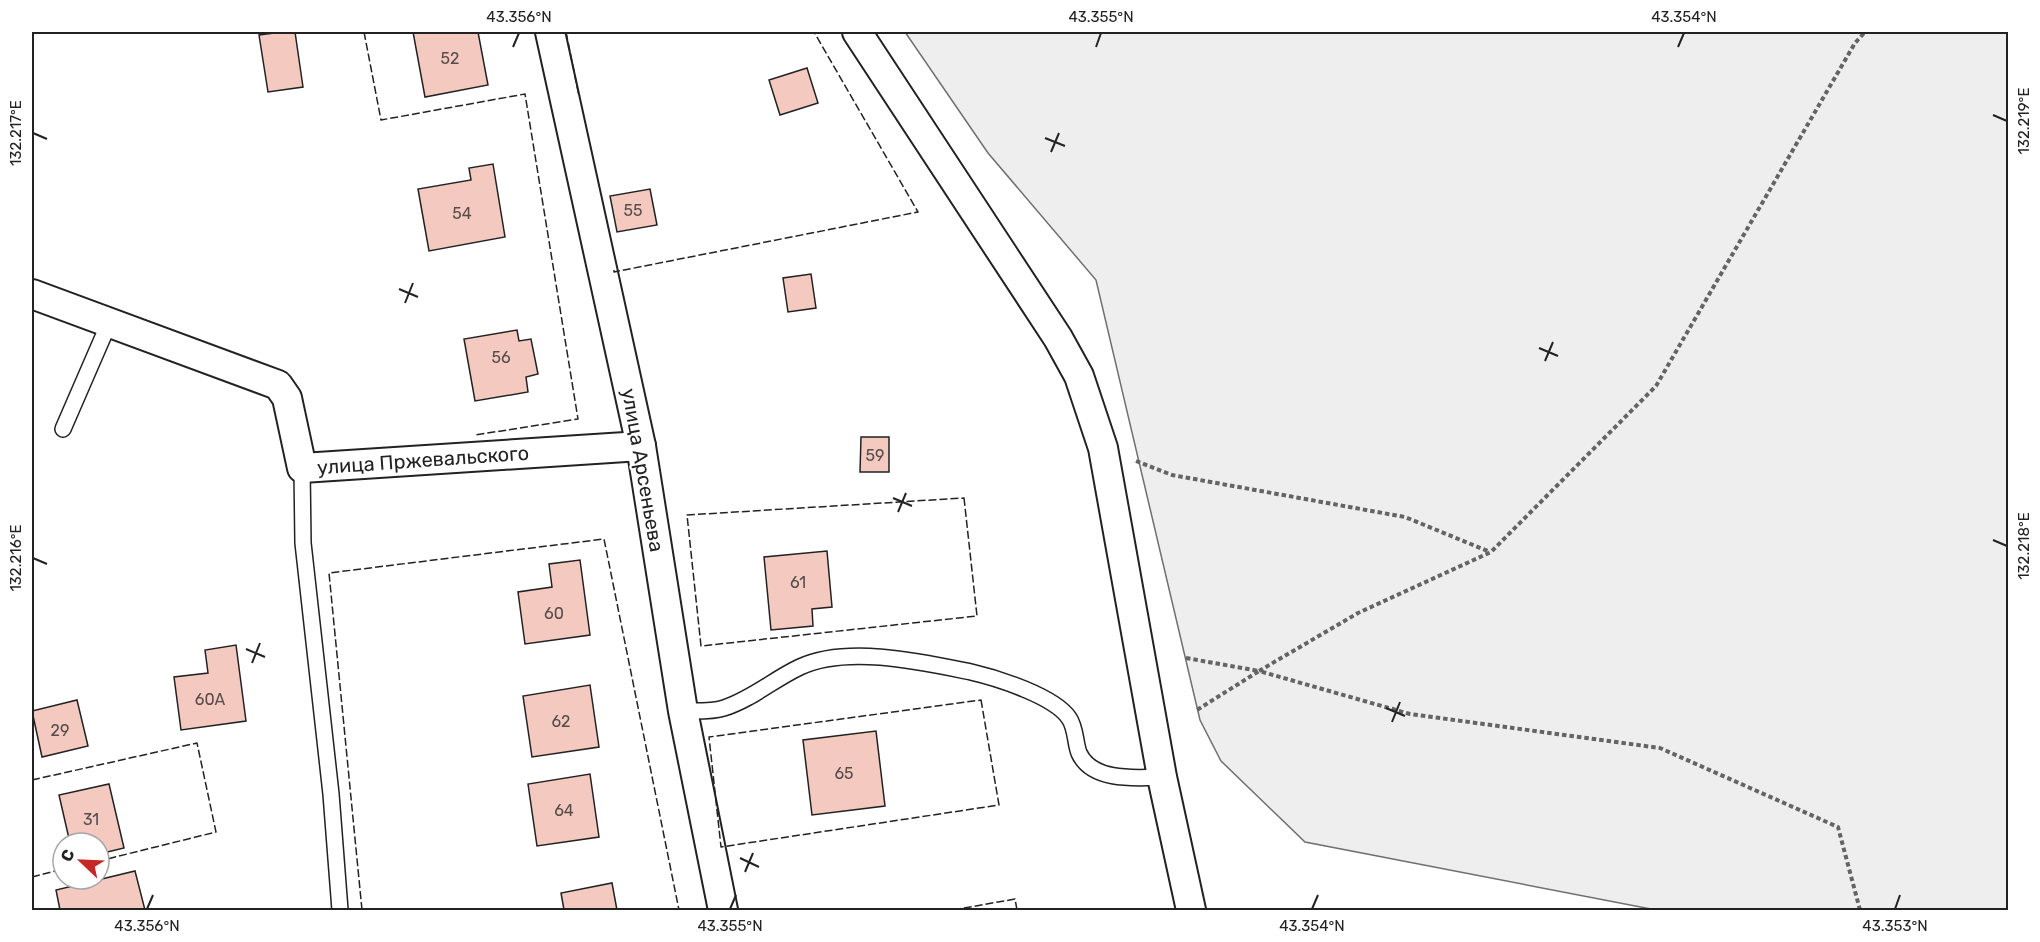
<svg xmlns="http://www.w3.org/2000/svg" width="2040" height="942" viewBox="0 0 2040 942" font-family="Rubik,sans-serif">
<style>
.green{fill:#eee;stroke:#6f6f6f;stroke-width:1.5}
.building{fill:#f3c9c0;stroke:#222;stroke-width:1.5}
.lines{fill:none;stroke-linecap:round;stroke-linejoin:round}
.service-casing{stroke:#222;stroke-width:18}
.minor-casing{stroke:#222;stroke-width:32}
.path{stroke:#646464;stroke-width:4;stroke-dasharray:4.5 3;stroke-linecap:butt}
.service{stroke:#fff;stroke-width:15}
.minor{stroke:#fff;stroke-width:28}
.fence{stroke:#222;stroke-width:1.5;stroke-dasharray:8 3;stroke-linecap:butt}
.ticks{fill:none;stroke:#222;stroke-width:2}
.labels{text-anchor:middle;stroke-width:4.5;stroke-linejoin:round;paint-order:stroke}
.number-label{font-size:16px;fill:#564c4a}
.street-label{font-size:20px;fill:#222;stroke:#fff}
.neatline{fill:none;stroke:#222;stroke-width:2}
.ticks-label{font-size:15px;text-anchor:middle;fill:#222}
</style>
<rect width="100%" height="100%" fill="#fff"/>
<path class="green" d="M905,32h1103v878h-352l-351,-68 -84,-81 -21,-41 -104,-440 -108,-127z"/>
<g class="building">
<path d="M282,32h13l8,55 -35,5 -9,-57z"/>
<path d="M413,32h65l10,53 -63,12z"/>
<path d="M807,68l11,35 -38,12 -11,-35z"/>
<path d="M493,164l12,73 -76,14 -11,-62 53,-9 -2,-12z"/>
<path d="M650,189l7,36 -40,7 -7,-36z"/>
<path d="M811,274l5,34 -28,4 -5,-34z"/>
<path d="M517,330l2,11 12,-2 7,35 -12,3 2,15 -53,9 -11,-62z"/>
<path d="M861,437h28v35h-29z"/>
<path d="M827,551l5,56 -20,2 1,17 -42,4 -7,-73z"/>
<path d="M580,560l10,75 -65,9 -7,-52 34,-5 -3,-23z"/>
<path d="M236,645l10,76 -65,9 -7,-53 34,-4 -3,-23z"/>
<path d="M590,685l9,62 -67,10 -9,-61z"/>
<path d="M77,700l11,46 -46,11 -10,-46z"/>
<path d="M876,731l9,75 -73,9 -9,-75z"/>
<path d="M590,774l9,63 -62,9 -9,-62z"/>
<path d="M109,784l15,64 -25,6v-11h-29l-11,-48z"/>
<path d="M135,871l10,39h-85l-4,-20z"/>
<path d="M612,883l5,27h-53l-3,-17z"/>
</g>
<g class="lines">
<defs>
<g id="service">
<path d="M63,429l46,-106"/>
<path d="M302,468l1,75 28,251 9,116"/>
<path d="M683,711c13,0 29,1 41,-3 28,-9 50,-29 76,-41 47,-22 122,-5 171,5 26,6 83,24 98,46 7,10 6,25 10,35 13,29 57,25 83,24"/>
</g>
<g id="minor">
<path d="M550,32l91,414 42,265 40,199"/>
<path d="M857,32l201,306 21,38 24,72 59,329 29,133"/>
<path d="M32,294l246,91 9,13 15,70 339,-22"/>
</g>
</defs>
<use href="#service" class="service-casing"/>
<use href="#minor" class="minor-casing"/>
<g class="path">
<path d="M1136,461l36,14 233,42 85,35"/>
<path d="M1186,658l73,13 -62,39"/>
<path d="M1860,910l-22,-83 -178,-79 -250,-34 -151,-43 99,-58 133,-61 165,-166 199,-343 10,-11"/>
</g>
<use href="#service" class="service"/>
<use href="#minor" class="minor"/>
<g class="fence">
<path d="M364,32l17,88 144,-26 53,325 -103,16"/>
<path d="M566,32l13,64"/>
<path d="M614,270v2l304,-60 -104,-180"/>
<path d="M964,498l13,118 -276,30 -14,-131z"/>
<path d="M981,700l18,105 -278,42 -12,-110z"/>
<path d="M32,780l165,-37 19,89 -117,29"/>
<path d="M32,877l31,-8"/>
<path d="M362,910l-33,-337 275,-34 75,371"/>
<path d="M953,910l62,-11 2,11"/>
</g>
</g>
<path class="ticks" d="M513,47l6,-14M1096,47l5,-14M1678,47l6,-14M1993,115l14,6M33,133l14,6M1045,138l20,8M1051,152l8,-19M399,289l19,8M405,303l8,-20M1539,348l19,8M1545,361l8,-19M893,498l19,8M898,512l8,-19M1993,540l14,6M33,558l14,6M246,649l19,8M252,663l8,-20M1386,708l19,8M1392,722l8,-20M740,858l19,9M745,872l8,-19M147,909l6,-14M730,909l6,-14M1312,909l6,-14M1895,909l5,-14"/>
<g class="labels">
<g class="number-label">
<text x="450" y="64">52</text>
<text x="633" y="216">55</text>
<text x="462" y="219">54</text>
<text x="501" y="363">56</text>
<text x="875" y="461">59</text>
<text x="798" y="588">61</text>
<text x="554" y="619">60</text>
<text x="210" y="705">60А</text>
<text x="561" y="727">62</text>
<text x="60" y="736">29</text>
<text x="844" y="779">65</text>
<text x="564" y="816">64</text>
<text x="91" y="825">31</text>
</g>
<g class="street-label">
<text transform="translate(423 460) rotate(-4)" y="7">улица Пржевальского</text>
<text transform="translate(643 470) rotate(80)" y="7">улица Арсеньева</text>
</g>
</g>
<rect width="2040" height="942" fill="none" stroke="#ffffff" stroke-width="66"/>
<g transform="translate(81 861) rotate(293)"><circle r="28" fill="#ffffff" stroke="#a7a7a7" stroke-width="1.5"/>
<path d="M0-4.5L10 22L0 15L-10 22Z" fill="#c62828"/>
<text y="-9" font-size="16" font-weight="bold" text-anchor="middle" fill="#222222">С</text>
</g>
<rect x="33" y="33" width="1974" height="876" class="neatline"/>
<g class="ticks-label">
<text x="519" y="22">43.356°N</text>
<text x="1101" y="22">43.355°N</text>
<text x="1684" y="22">43.354°N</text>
<text transform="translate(2024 121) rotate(-90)" y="5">132.219°E</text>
<text transform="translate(16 133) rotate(-90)" y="5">132.217°E</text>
<text transform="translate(2024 546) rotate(-90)" y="5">132.218°E</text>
<text transform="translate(16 558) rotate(-90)" y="5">132.216°E</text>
<text x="147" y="931">43.356°N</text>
<text x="730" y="931">43.355°N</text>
<text x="1312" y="931">43.354°N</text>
<text x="1895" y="931">43.353°N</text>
</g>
</svg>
